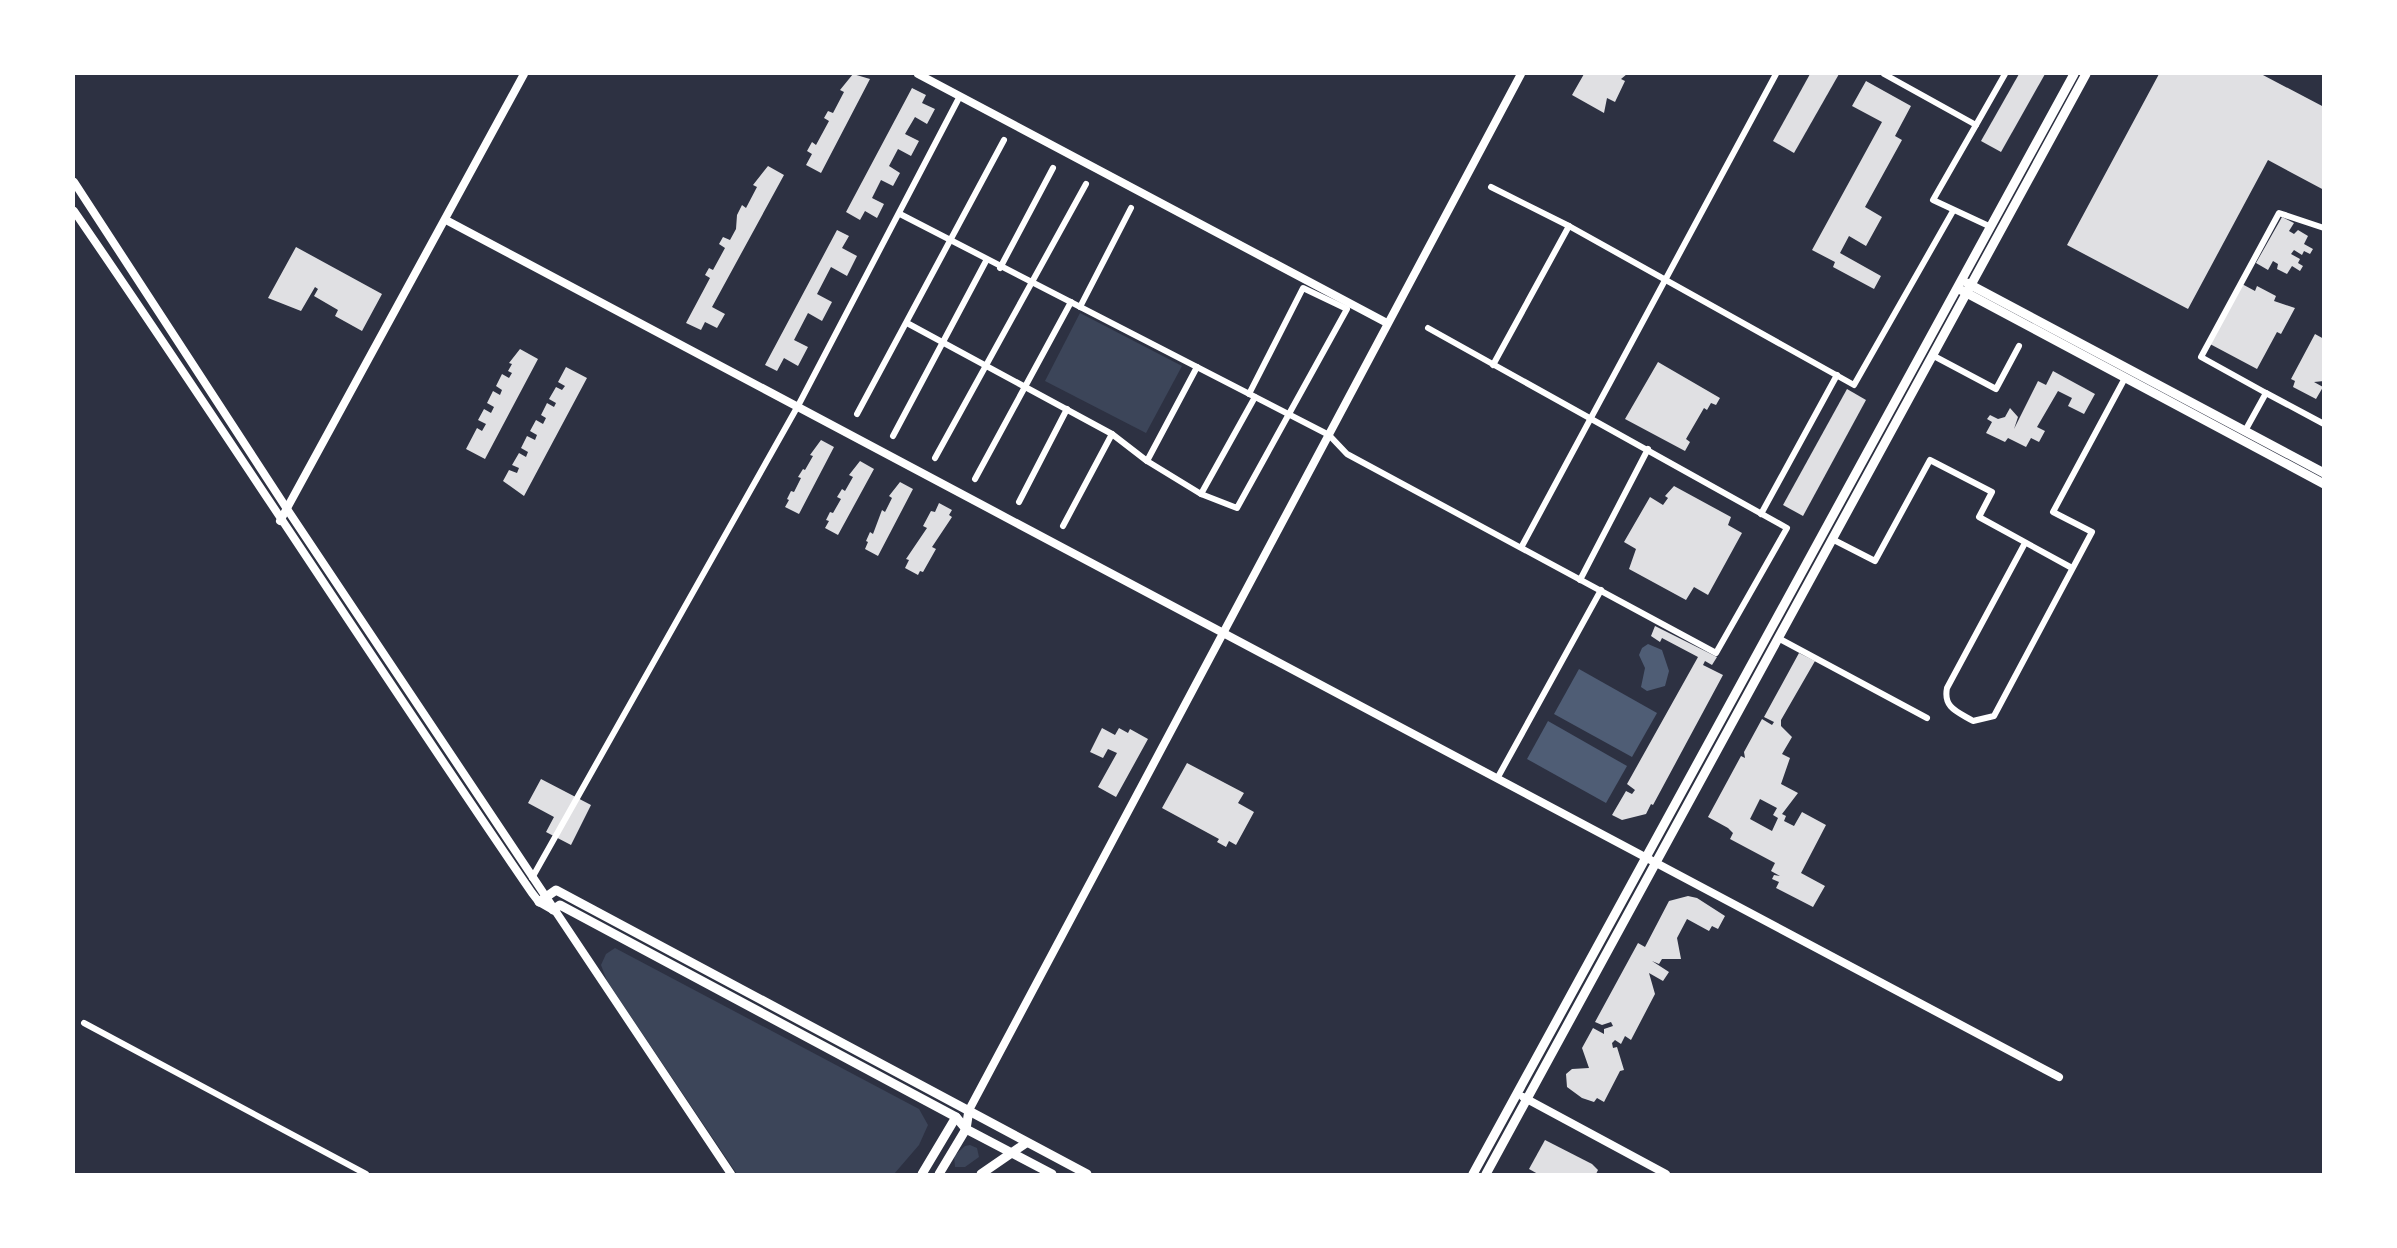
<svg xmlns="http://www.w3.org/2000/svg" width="2397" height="1248" viewBox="0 0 2397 1248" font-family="Manrope,sans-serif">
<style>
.green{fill:#3c4559}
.water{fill:#4f5d75}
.building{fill:#e0e0e3;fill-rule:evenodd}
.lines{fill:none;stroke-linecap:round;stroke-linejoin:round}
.minor{stroke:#fff;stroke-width:6}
.tertiary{stroke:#fff;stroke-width:8}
.secondary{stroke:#fff;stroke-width:9}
</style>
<rect width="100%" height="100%" fill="#2d3142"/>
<g class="green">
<path d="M1080,313l102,53 -36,67 -101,-52z"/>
<path d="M615,948l304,161 9,16 -9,20 -25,29h-157l-130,-193 -6,-16 5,-11z"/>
<path d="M970,1145l7,3 2,9 -14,10h-10l-1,-11 11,-10z"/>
</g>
<g class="water">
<path d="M1648,644l14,6 7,21 -4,15 -18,5 -6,-4 4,-19 -6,-13 3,-7z"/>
<path d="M1579,669l78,44 -25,44 -78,-43z"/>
<path d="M1548,721l79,45 -21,37 -79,-44z"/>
</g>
<g class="building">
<path d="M853,74l17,5 -49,94 -15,-8 6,-11 -5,-3 5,-9 4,3 13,-24 -5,-3 4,-7 5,2 11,-21 -4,-2z"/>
<path d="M1584,74h43l-6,5 4,2 -10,21 -8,-4 -3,15 -32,-18z"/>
<path d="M1810,74h29l-45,79 -21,-12z"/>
<path d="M2019,74h26l-44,78 -20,-11z"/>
<path d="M2159,74h102l63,33v83l-56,-30 -80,149 -121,-64z"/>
<path d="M1866,81l45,25 -16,30 7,4 -37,67 17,10 -16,29 -17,-10 -9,17 41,23 -7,13 -41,-22 2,-5 -23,-12 70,-128 -30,-16z"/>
<path d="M912,88l14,7 -4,8 13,6 -8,15 -12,-7 -10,17 14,7 -8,15 -13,-7 -9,17 11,7 -7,13 -12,-6 -9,18 12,6 -7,14 -12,-7 -5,9 -14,-8z"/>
<path d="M768,166l16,9 -72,132 13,7 -8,14 -12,-6 -4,8 -15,-7 24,-45 -5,-3 4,-7 4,2 12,-22 -6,-4 4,-7 7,3 6,-11 1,-14 5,-10 4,3 11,-21 -4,-2z"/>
<path d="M2282,217l12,6 -5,8 5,3 4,-4 10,6 -4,8 9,5 -3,5 -6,-3 -2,4 -8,-5 -3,4 9,5 -2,4 5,3 -3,5 -8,-5 -5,8 -10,-5 1,-5 -5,-3 -5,9 -12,-7z"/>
<path d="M837,230l12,6 -7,12 15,8 -10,20 -16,-9 -14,27 15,8 -10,19 -14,-8 -14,27 14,7 -10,19 -14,-8 -7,13 -12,-6z"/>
<path d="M296,247l86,47 -20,37 -27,-15 3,-6 -24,-14 4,-7 -3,-2 -14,24 -33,-13z"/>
<path d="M2242,284l13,7 2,-5 19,10 -2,5 21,7 -14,26 -4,-2 -20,37 -47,-25z"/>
<path d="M2315,334l9,5v42l-10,1 9,5 -7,12 -23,-12 2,-6 -4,-2z"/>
<path d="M520,349l18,10 -53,100 -19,-10 11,-21 5,3 4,-7 -8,-4 6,-11 7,4 3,-6 -7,-4 6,-12 7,4 2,-5 -6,-4 6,-12 7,4 3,-5 -4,-2 4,-7 -3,-1z"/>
<path d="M1658,362l62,36 -4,7 -5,-2 -4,7 -3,-2 -18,31 4,3 -5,9 -60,-32z"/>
<path d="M566,367l21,11 -63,118 -21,-15 6,-11 8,3 2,-5 -7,-3 7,-12 7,4 2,-5 -7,-4 6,-12 8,4 2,-5 -7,-4 6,-11 7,4 3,-6 -5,-3 6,-12 7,4 2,-4 -7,-4 7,-12 6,3 3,-4 -7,-4z"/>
<path d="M2053,371l42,23 -11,20 -16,-8 4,-8 -14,-7 -21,36 8,4 -6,11 -8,-4 -5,9 -18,-9 -3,4 -19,-9 6,-11 -5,-3 3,-4 8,4 7,-2 5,-9 8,9 -4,12 24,-48 8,4z"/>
<path d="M1847,389l19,11 -63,116 -20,-11z"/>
<path d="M821,440l13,7 -35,67 -14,-7 4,-7 -2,-1 4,-8 3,1 7,-14 -3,-1 5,-8 2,1 8,-14 -3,-1z"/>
<path d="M860,461l14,8 -36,66 -13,-7 4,-7 -3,-1 4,-8 3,1 8,-14 -4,-2 5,-8 3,2 8,-14 -4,-2z"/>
<path d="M900,482l13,7 -35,67 -13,-7 3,-7 -2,-1 4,-9 3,2 9,-24 3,2 7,-14 -3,-2z"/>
<path d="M1674,486l57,31 -3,8 14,8 -34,62 -14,-8 -8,13 -57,-31 7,-20 -12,-7 26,-45 13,8 5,-7 -3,-2z"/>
<path d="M939,503l13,7 -3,5 3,2 -20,30 4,2 -13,23 -3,-1 -2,4 -13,-7 4,-8 -3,-1 21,-31 -4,-2 8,-15 4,1z"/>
<path d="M1655,626l62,31 -5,8 -7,-4 -2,4 20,10 -70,130 -2,-1 -5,10 -24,6 -10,-5 14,-24 6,3 3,-4 -8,-6 71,-127 -36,-19 -2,4 -9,-6z"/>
<path d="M1799,653l16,8 -34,59v6l11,11 -10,17 8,4 -9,26 17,9 -16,21 4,2 -2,5 10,5 8,-14 24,13 -25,48 24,13 -12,21 -37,-19 3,-6 -7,-3 2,-4 6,1 -9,-5 4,-8 -45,-24 3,-6 -5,-5 -20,-11 33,-61 4,2 -1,-6 18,-33 10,6 2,-3 -10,-5zM1760,799l17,9 -4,7 5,3 -6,13 -22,-12z"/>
<path d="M1102,728l13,7 4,-7 9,5 2,-4 18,10 -32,58 -18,-10 19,-34 -9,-4 -5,9 -13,-6z"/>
<path d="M1187,763l57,30 -6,10 16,9 -18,33 -7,-4 -3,6 -9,-5 2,-3 -57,-31z"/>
<path d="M541,779l50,26 -20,40 -25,-13 8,-15 -26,-14z"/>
<path d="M1688,896l9,2 28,18 -7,13 -6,-3 -3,5 -22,-12 -10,19 4,21h-19l-3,5 -7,-3 17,11 -6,9 -14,-8 6,21 -24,46 -6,-4 -4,8 -6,-4 -3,3 1,5 4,-1 7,23 -4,1 -16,31 -7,-4 -3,4 -12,-4 -15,-11 -1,-13 6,-5 17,-1 -7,-20 11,-20 11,6v-5l9,-3 -2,-4 -9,3 -7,-3 43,-79 7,4 24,-46z"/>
<path d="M1545,1140l47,24 6,6 -2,4h-58l-9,-5z"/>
</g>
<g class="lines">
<g class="minor">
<path d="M1884,74l92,51 -43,75 58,27"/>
<path d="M1976,125l29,-51"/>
<path d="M1491,187l78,39 285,159 99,-174"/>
<path d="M900,214l429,221 18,19 369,199 71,-125 -359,-200"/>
<path d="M1000,268l53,-100"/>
<path d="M1080,307l51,-99"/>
<path d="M907,323l205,111 35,27"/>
<path d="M1932,355l64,34 23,-43"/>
<path d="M1493,365l76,-139"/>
<path d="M1197,367l-50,94 54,33 36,14 110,-199 -44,-21 -54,106"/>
<path d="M2266,393l58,31"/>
<path d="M857,414l147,-274"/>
<path d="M2245,431l21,-38 -65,-36 78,-144 45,15"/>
<path d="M893,436l93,-175"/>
<path d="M935,458l151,-274"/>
<path d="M975,479l96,-177"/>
<path d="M1201,494l54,-97"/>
<path d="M1019,502l48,-93"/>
<path d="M1761,514l76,-139"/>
<path d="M1063,526l49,-92"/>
<path d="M1832,539l43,22 55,-101 62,32 -13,25 93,51"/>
<path d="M2025,543l-78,145c-4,20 11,24 26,33l21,-5 98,-184 -39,-20 72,-134"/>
<path d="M1522,546l254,-472"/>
<path d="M1580,580l68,-131"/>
<path d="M1778,638l149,80"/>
<path d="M1498,777l103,-187"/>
<path d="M532,878l267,-474 161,-308"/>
<path d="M84,1023l282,151"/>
</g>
<g class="tertiary">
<path d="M918,74l469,249"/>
<path d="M74,182l213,327 444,665"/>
<path d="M74,211c155,225 303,456 458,682l7,9 14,8"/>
<path d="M446,220l1613,857"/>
<path d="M280,521l244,-447"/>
<path d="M1523,1097l143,77"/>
<path d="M969,1110l552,-1036"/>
</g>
<g class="secondary">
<path d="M1967,283l357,190"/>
<path d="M1961,290l363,194"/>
<path d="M539,902l17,-12 531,284"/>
<path d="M553,910l7,-5 396,212 10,12 86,45"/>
<path d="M922,1174l34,-57"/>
<path d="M939,1174l27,-45 3,-19"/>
<path d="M981,1174l45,-31"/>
<path d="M1473,1174l601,-1100"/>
<path d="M1486,1174l600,-1100"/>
</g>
</g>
<rect width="2397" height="1248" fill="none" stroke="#ffffff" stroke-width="150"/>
</svg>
